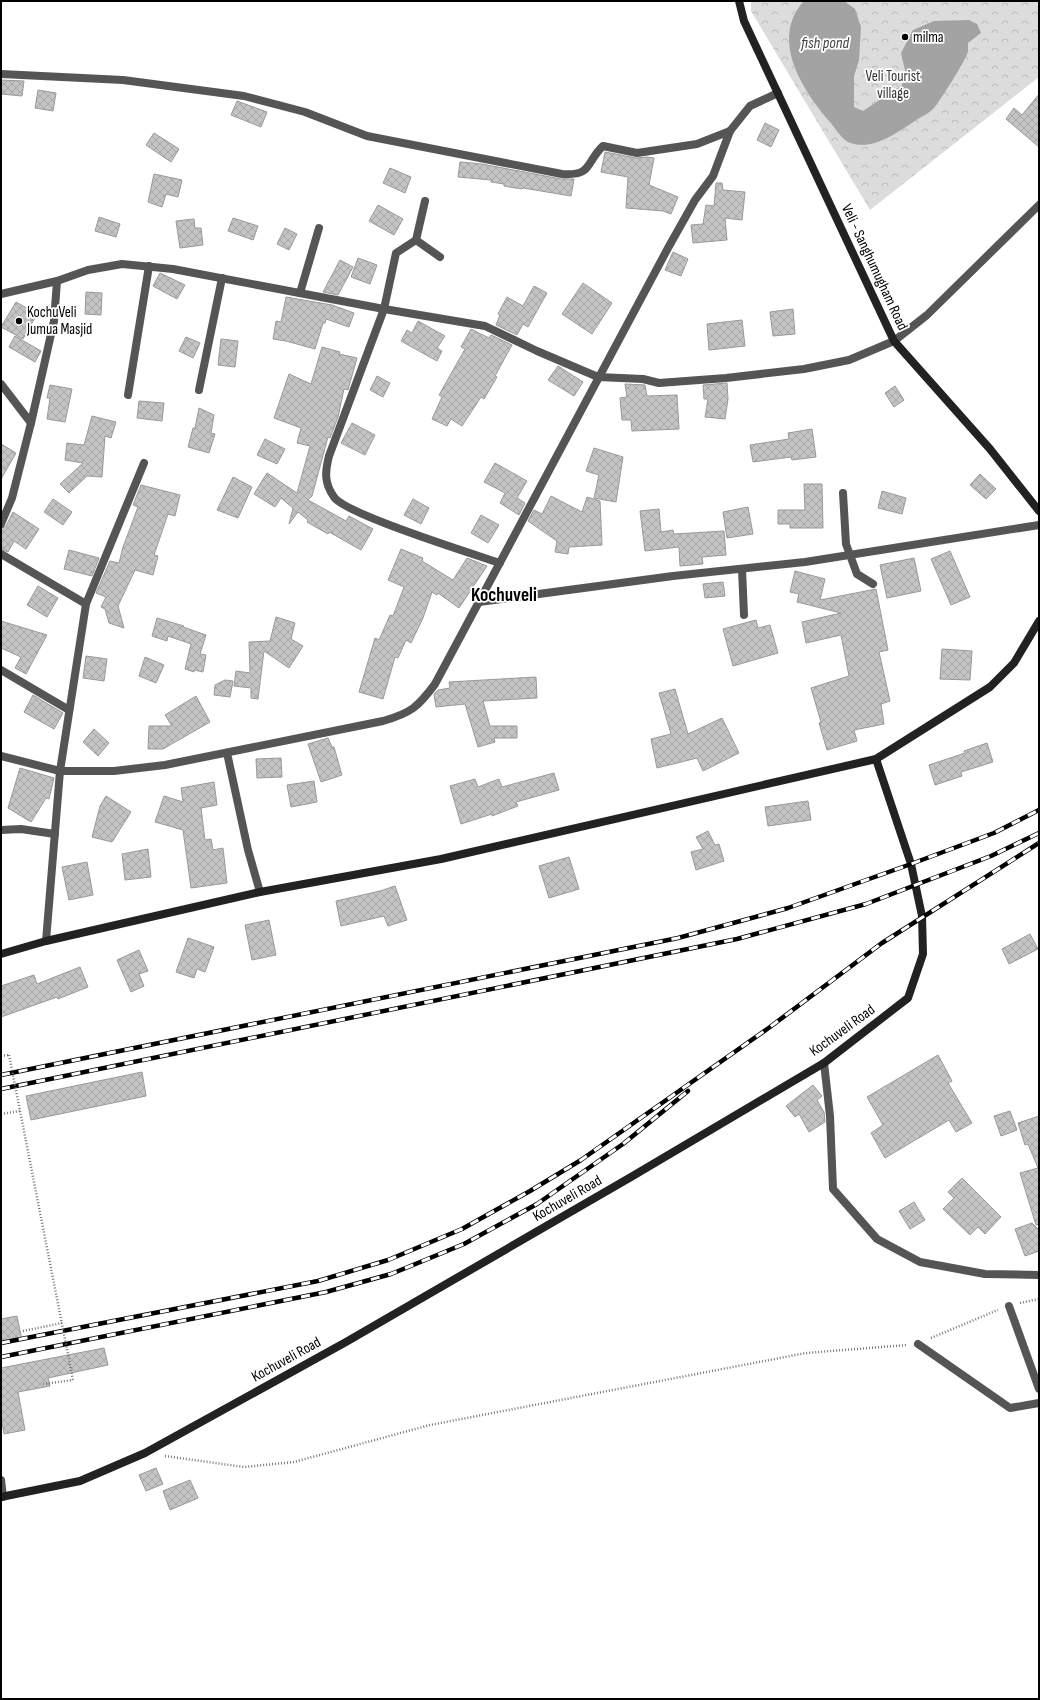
<svg xmlns="http://www.w3.org/2000/svg" width="1040" height="1700" viewBox="0 0 1040 1700" font-family="'Sofia Sans Condensed',sans-serif">
<style>
.park{fill:url(#park-crowns)}
.water{fill:#a3a3a3}
.building{fill:url(#building-cross-hatch);stroke:#999}
.lines{fill:none;stroke-linecap:round;stroke-linejoin:round}
.path{stroke:#777;stroke-width:2.5;stroke-dasharray:1 2;stroke-linecap:butt}
.lane{stroke:#555;stroke-width:8}
.street{stroke:#555;stroke-width:8}
.secondary{stroke:#222;stroke-width:8}
.rail-casing{stroke:#000;stroke-width:4.5}
.rail{stroke:#fff;stroke-width:3;stroke-dasharray:9;stroke-linecap:butt}
.path-bridge{stroke:#777;stroke-width:2.5;stroke-dasharray:1 2;stroke-linecap:butt}
.poi-dot{fill:#000;stroke:#fff;stroke-width:1.5}
.labels{text-anchor:middle;stroke-width:3.5;stroke-linejoin:round;paint-order:stroke}
.poi-label{font-size:15px;fill:#000;stroke:#fff;text-anchor:start}
.park-label{font-size:15px;fill:#333;stroke:#fff}
.street-label{font-size:15px;fill:#000;stroke:#fff}
.water-label{font-size:16px;font-style:italic;fill:#444;stroke:#fff}
.district-label{font-size:19px;font-weight:bold;fill:#000;stroke:#fff}
</style>
<defs>
<pattern id="park-crowns" width="20" height="18" patternUnits="userSpaceOnUse"><rect width="20" height="18" fill="#dcdcdc"/><path d="M2 6a3 3 0 1 1 6 0M12 15a3 3 0 1 1 6 0" fill="none" stroke="#bbb"/></pattern>
<pattern id="building-cross-hatch" width="8" height="8" patternUnits="userSpaceOnUse"><rect width="8" height="8" fill="#c4c4c4"/><path d="M0 0l8 8M0 8l8-8" fill="none" stroke="#a7a7a7"/></pattern>
</defs>
<rect width="100%" height="100%" fill="#fff"/>
<path class="park" d="M751,1h288v76l-169,133 -119,-199z"/>
<path class="water" d="M804,1h40l11,8 6,18 -2,33 -5,16v31l9,4 39,-26 3,-15 -4,-17 12,-23 21,-9 35,-1 8,4 4,9 -13,10c0,3 0,6 0,9 -4,11 -28,49 -35,57 -5,5 -13,8 -18,12 -19,12 -43,31 -67,21 -6,-3 -13,-14 -18,-20 -27,-31 -61,-83 -26,-121z"/>
<g class="building">
<path d="M1,80l23,1 -2,15 -21,-2z"/>
<path d="M38,90l18,3 -3,18 -18,-3z"/>
<path d="M1039,94v53l-33,-28 8,-11 8,7z"/>
<path d="M237,101l30,11 -6,15 -30,-12z"/>
<path d="M765,123l14,7 -8,17 -14,-7z"/>
<path d="M154,133l25,16 -8,13 -25,-17z"/>
<path d="M605,152l31,6 11,-1 7,1 -5,27 29,12 -7,17 -8,-3 -37,-3 2,-31 -27,-5z"/>
<path d="M460,162l22,2 79,15h13l-3,17 -48,-8 -1,1 -18,-3v-2l-13,-2v-2l-33,-3z"/>
<path d="M390,168l21,9 -6,16 -22,-10z"/>
<path d="M154,174l28,6 -4,17 -12,-3 -4,13 -14,-5z"/>
<path d="M716,183h6l1,7 22,2 -3,28 -17,-2 2,22 -34,3 -2,-18 12,-1 3,-19 8,1z"/>
<path d="M378,205l25,14 -9,16 -25,-14z"/>
<path d="M99,217l21,7 -4,13 -21,-6z"/>
<path d="M233,218l25,8 -5,14 -25,-9z"/>
<path d="M194,219l1,9h6l2,17 -23,3 -4,-27z"/>
<path d="M285,228l12,6 -8,16 -12,-6z"/>
<path d="M673,252l15,7 -7,17 -16,-6z"/>
<path d="M358,258l19,7 -7,19 -19,-7z"/>
<path d="M340,260l13,7 -15,28 -15,-3z"/>
<path d="M160,273l25,12 -8,14 -24,-13z"/>
<path d="M583,283l29,20 -20,31 -30,-20z"/>
<path d="M534,286l13,7 -19,34 -5,-3 -6,11 -21,-10 4,-10 -2,-1 9,-17 16,9z"/>
<path d="M86,292l16,1 -1,22 -16,-1z"/>
<path d="M286,297l46,8 22,8 -5,14 -23,-8 -1,4h-2l-8,26 -29,-8 -13,-2 3,-18 5,1z"/>
<path d="M16,302l21,12 -14,25 -22,-12z"/>
<path d="M793,309l2,25 -22,2 -3,-24z"/>
<path d="M742,320l3,26 -36,4 -2,-26z"/>
<path d="M418,321l27,15 -8,12 5,3 -5,10 -36,-20 6,-11 5,3z"/>
<path d="M471,329l18,9 2,-3 21,10 -17,31 2,1 -13,22 -3,-2 -19,29 -11,-7 -4,7 -15,-7 10,-22 -3,-2 26,-46 -4,-2z"/>
<path d="M15,336l26,15 -6,11 -26,-15z"/>
<path d="M186,337l14,6 -7,15 -14,-7z"/>
<path d="M221,339l17,2 -3,26 -17,-2z"/>
<path d="M322,347l18,5 -1,2 18,4 -9,32 -4,-1 -6,28 -8,21 -2,-1 -16,59 -4,4 38,21 3,-5 24,13 -12,21 -32,-18 -1,2 -21,-12 1,-2 -10,-8 -9,12 4,-16 -12,-10 -6,9 -21,-13 13,-21 30,20 13,-47 -13,-3 4,-15 -27,-10 15,-44 22,10z"/>
<path d="M558,366l25,16 -9,14 -26,-16z"/>
<path d="M377,376l13,7 -7,14 -13,-7z"/>
<path d="M727,383l1,16 -3,20 -20,-2 3,-18h-4l-1,-14z"/>
<path d="M625,384l20,1 2,11 30,-1 2,34 -47,2 -1,-11h-9l-2,-22 7,-1z"/>
<path d="M50,385l22,4 -7,33 -18,-3 3,-21h-3z"/>
<path d="M895,386l9,14 -10,7 -9,-14z"/>
<path d="M139,401l25,2 -2,18 -25,-3z"/>
<path d="M199,408l15,7 -3,18 4,1 -6,19 -21,-6 5,-19h2z"/>
<path d="M92,416l24,6 -5,16 -6,-2 -3,41 -15,-1 -18,17 -9,-9 23,-21 -18,-3 2,-17 17,2z"/>
<path d="M352,423l23,12 -10,20 -24,-12z"/>
<path d="M812,429l4,28 -24,3 -1,-3 -38,5 -3,-17 39,-6 -1,-6z"/>
<path d="M265,439l20,10 -8,15 -20,-9z"/>
<path d="M1,444l15,9 -15,26z"/>
<path d="M594,448l29,9 -7,45 -22,-4 5,-23 -13,-4z"/>
<path d="M495,463l32,18 -10,17 8,5 -6,12 -19,-12 5,-10 -21,-11z"/>
<path d="M980,474l16,15 -10,10 -16,-14z"/>
<path d="M233,477l19,10 -14,31 -21,-8z"/>
<path d="M804,484h18l1,44h-33v-4h-12v-14h27z"/>
<path d="M141,485l39,10 -5,21 -7,-2 -14,41 4,1 -5,19 -18,-5 -17,36 6,22 -15,-5 -4,-14 -4,-2 5,-10 -10,-4 14,-32 9,2 4,-16 15,-40 -5,-2z"/>
<path d="M882,491l24,7 -4,16 -24,-6z"/>
<path d="M551,496l31,16 5,-15 13,4 2,44 -33,2 -1,7 -13,-2 2,-11 -29,-20 6,-11 8,4z"/>
<path d="M53,499l19,13 -9,13 -19,-13z"/>
<path d="M413,499l16,9 -8,16 -17,-9z"/>
<path d="M748,507l5,27 -26,4 -4,-26z"/>
<path d="M659,509l2,23 12,-2 1,4 50,-3 2,24 -24,2 1,7 -23,2 -1,-19 -34,4 -5,-40z"/>
<path d="M13,512l26,17 -13,20 -12,-8 -6,11 -7,-3v-20l5,-3z"/>
<path d="M481,515l18,10 -11,18 -17,-10z"/>
<path d="M401,549l22,9 -1,3 31,19 14,-22 20,8 -28,42 -21,-15 -1,2 -5,-3 -9,26 -12,25 -5,-3 -8,18 -3,-1 -12,42 -24,-7 16,-54 4,2 11,-25 3,1 11,-29 -16,-7z"/>
<path d="M69,550l30,8 -7,18 -28,-7z"/>
<path d="M950,551l20,46 -19,8 -20,-46z"/>
<path d="M914,558l7,33 -34,7 -7,-33z"/>
<path d="M795,571l30,8 -5,21 56,-11 12,61 -9,2 11,49 -9,3 3,20 -30,6 3,11 -30,9 -8,-27 2,-1 -10,-34 38,-12 -8,-41 -35,8 -4,-21 39,-9 -44,-11 2,-8 -9,-2z"/>
<path d="M723,582l2,14 -20,2 -2,-14z"/>
<path d="M38,586l20,12 -11,19 -20,-12z"/>
<path d="M276,617l19,6 -4,16 12,7 -14,22 -25,-17 -6,48 -7,-1v-10l-17,-2 2,-15 14,2 -1,-31 21,-1z"/>
<path d="M157,618l27,8 -1,1 23,8 -6,19 6,1 -3,17 -9,-2v2l-9,-3 6,-25 -23,-8 -1,5 -15,-5z"/>
<path d="M756,620l2,8 12,-3 8,28 -45,13 -10,-37z"/>
<path d="M1,621l46,14 -21,39 -11,-6 6,-11 -20,-9z"/>
<path d="M942,649l30,2 -2,29 -30,-1z"/>
<path d="M86,656l21,3 -3,22 -21,-3z"/>
<path d="M145,657l19,8 -8,18 -17,-7z"/>
<path d="M536,677l1,21 -54,3 7,25h27v12h-23l1,4 -17,5 -13,-43 -29,3 -2,-13 4,-4 12,-2 -1,-6z"/>
<path d="M225,680l8,1 -3,16 -16,-2 1,-10z"/>
<path d="M675,689l13,45 34,-16 17,35 -36,18 -6,-13 -40,10 -6,-29 20,-5 -12,-41z"/>
<path d="M33,695l30,18 -9,16 -30,-17z"/>
<path d="M196,696l14,26 -47,27h-15l1,-23h23l-7,-11z"/>
<path d="M94,729l15,14 -11,13 -15,-14z"/>
<path d="M328,738l4,9h2l8,28 -21,7 -13,-38z"/>
<path d="M987,743l6,19 -32,10 1,4 -27,9 -6,-20 36,-12 -1,-2z"/>
<path d="M281,758l1,19 -25,1 -1,-19z"/>
<path d="M20,768l34,10 -5,21 -3,-1 -15,24 -23,-14z"/>
<path d="M554,773l5,17 -43,12 2,4 -26,10v-2l-31,10 -11,-38 25,-7 3,8 21,-8 3,8z"/>
<path d="M314,781l3,21 -26,5 -4,-22z"/>
<path d="M214,782l3,23 -16,3 4,32 6,-1 2,11 10,-2 4,35 -36,5 -8,-58 -28,-8 9,-26 19,6 -2,-14z"/>
<path d="M106,796l25,16 -19,30 -20,-5 8,-31z"/>
<path d="M808,801l3,19 -43,6 -3,-19z"/>
<path d="M708,831l7,14 4,-1 5,17 -28,9 -5,-18 12,-3 -7,-12z"/>
<path d="M148,849l3,28 -26,3 -3,-26z"/>
<path d="M569,857l10,32 -30,9 -10,-32z"/>
<path d="M87,862l6,33 -24,5 -7,-33z"/>
<path d="M395,886l12,34 -19,6 -4,-10 -43,10 -5,-25 44,-10z"/>
<path d="M269,920l7,35 -24,5 -7,-35z"/>
<path d="M1030,934l8,15 -29,15 -7,-15z"/>
<path d="M188,938l26,9 -9,25 -8,-3 -3,9 -18,-6z"/>
<path d="M139,950l9,21 -9,3 5,12 -13,6 -14,-32z"/>
<path d="M80,967l8,20 -30,12 -1,-2 -56,20v-31l33,-11 3,9z"/>
<path d="M938,1055l14,26 -4,2 24,40 -16,9 -7,-12 -64,38 -14,-25 12,-8 -16,-28z"/>
<path d="M142,1072l4,24 -115,24 -5,-24z"/>
<path d="M813,1085l9,11 -5,4 7,12 1,10 -16,10 -10,-18 -4,3 -9,-11z"/>
<path d="M1010,1111l7,19 -16,6 -7,-20z"/>
<path d="M1039,1116v108l-3,1 -16,-52 18,-5 -10,-24 -3,1 -7,-22z"/>
<path d="M962,1178l39,39 -16,17 -7,-7 -8,8 -27,-26 11,-11 -6,-6z"/>
<path d="M914,1202l11,18 -15,9 -11,-18z"/>
<path d="M1032,1223l7,7v21l-14,5 -10,-27z"/>
<path d="M17,1316l5,24 -21,4v-25z"/>
<path d="M104,1348l4,17 -60,13 2,8 -32,6 7,38 -21,4 -3,-18v-48z"/>
<path d="M156,1468l7,16 -17,7 -7,-16z"/>
<path d="M190,1480l8,18 -28,12 -7,-19z"/>
</g>
<g class="lines">
<g class="path">
<path d="M1,1056l8,-1"/>
<path d="M1,1114l19,-3"/>
<path d="M1020,1303l19,-4"/>
<path d="M23,1331l39,-8"/>
<path d="M931,1338l67,-28"/>
<path d="M43,1384l30,-4"/>
<path d="M165,1456l79,11 50,-5 136,-37 376,-72 101,-8"/>
</g>
<path class="lane" d="M1,1480l2,17"/>
<g class="street">
<path d="M1,74l122,6 121,16 61,16 62,24 195,38c31,2 23,-11 41,-28l34,7 60,-9 33,-13 -17,45 -18,24 -27,48 -233,436c-17,23 -24,29 -52,37l-218,44 -51,6h-54l-59,-15"/>
<path d="M730,131l20,-25 28,-13"/>
<path d="M425,201l-9,39 -20,13 -12,56 -55,147c-4,16 -5,27 5,41 11,17 139,57 166,66"/>
<path d="M416,240l24,17"/>
<path d="M57,281l31,-11 34,-6 51,5 211,40 101,17 52,25 61,26 45,2 16,4 67,-5 78,-9 45,-9 45,-19 33,-26 112,-110"/>
<path d="M300,293l19,-65"/>
<path d="M1,294l56,-13 -3,40 -23,102 -19,75 -11,26"/>
<path d="M1,384l30,39"/>
<path d="M199,390l23,-112"/>
<path d="M128,395l21,-129"/>
<path d="M843,493l3,51 4,11 7,19 16,10"/>
<path d="M1,554l85,50 -26,167 -14,170"/>
<path d="M742,569l2,46"/>
<path d="M479,602l194,-26 132,-14 234,-37"/>
<path d="M86,604l58,-141"/>
<path d="M1,670l68,40"/>
<path d="M227,753l21,97 12,42"/>
<path d="M1,830l20,-1 34,5"/>
<path d="M824,1063l6,53 3,73 44,50 43,23 65,12 54,1"/>
<path d="M1009,1306l30,83"/>
<path d="M918,1344l92,64 29,-5"/>
</g>
<g class="secondary">
<path d="M739,1l5,20 150,320 96,108 49,62"/>
<path d="M1,954l45,-13 214,-49 181,-33 435,-100 114,-72 24,-24 25,-42"/>
<path d="M1,1497l79,-16 65,-28 201,-111 285,-165 193,-114 84,-65 15,-44 -1,-38 -11,-52 -35,-105"/>
</g>
<defs>
<g id="rail">
<path d="M1,1075l677,-137 110,-30 123,-44 83,-31 45,-23"/>
<path d="M1,1089l736,-150 129,-35 125,-48 48,-23"/>
<path d="M1,1343l317,-62 70,-21 74,-31 68,-38 51,-31 189,-133 112,-84 157,-100"/>
<path d="M1,1357l325,-65 65,-18 73,-30 73,-40 86,-60 65,-53"/>
</g>
</defs>
<use href="#rail" class="rail-casing"/>
<use href="#rail" class="rail"/>
<path class="path-bridge" d="M9,1055l64,325"/>
</g>
<g class="poi-dot">
<circle cx="905" cy="37" r="4"/>
<circle cx="19" cy="321" r="4"/>
</g>
<g class="labels">
<g class="poi-label">
<text x="913" y="42">milma</text>
<text x="27" y="317">KochuVeli<tspan x="27" dy="17">Jumua Masjid</tspan></text>
</g>
<g class="park-label">
<text x="893" y="81">Veli Tourist<tspan x="893" dy="17">village</tspan></text>
</g>
<g class="street-label">
<text transform="translate(875 267) rotate(65)" y="5">Veli - Sanghumugham Road</text>
<text transform="translate(842 1030) rotate(-36)" y="5">Kochuveli Road</text>
<text transform="translate(567 1198) rotate(-30)" y="5">Kochuveli Road</text>
<text transform="translate(286 1359) rotate(-29)" y="5">Kochuveli Road</text>
</g>
<g class="water-label">
<text x="825" y="48">fish pond</text>
</g>
<g class="district-label">
<text x="504" y="601">Kochuveli</text>
</g>
</g>
<rect width="1040" height="1700" fill="none" stroke="#000000" stroke-width="4"/>
</svg>
